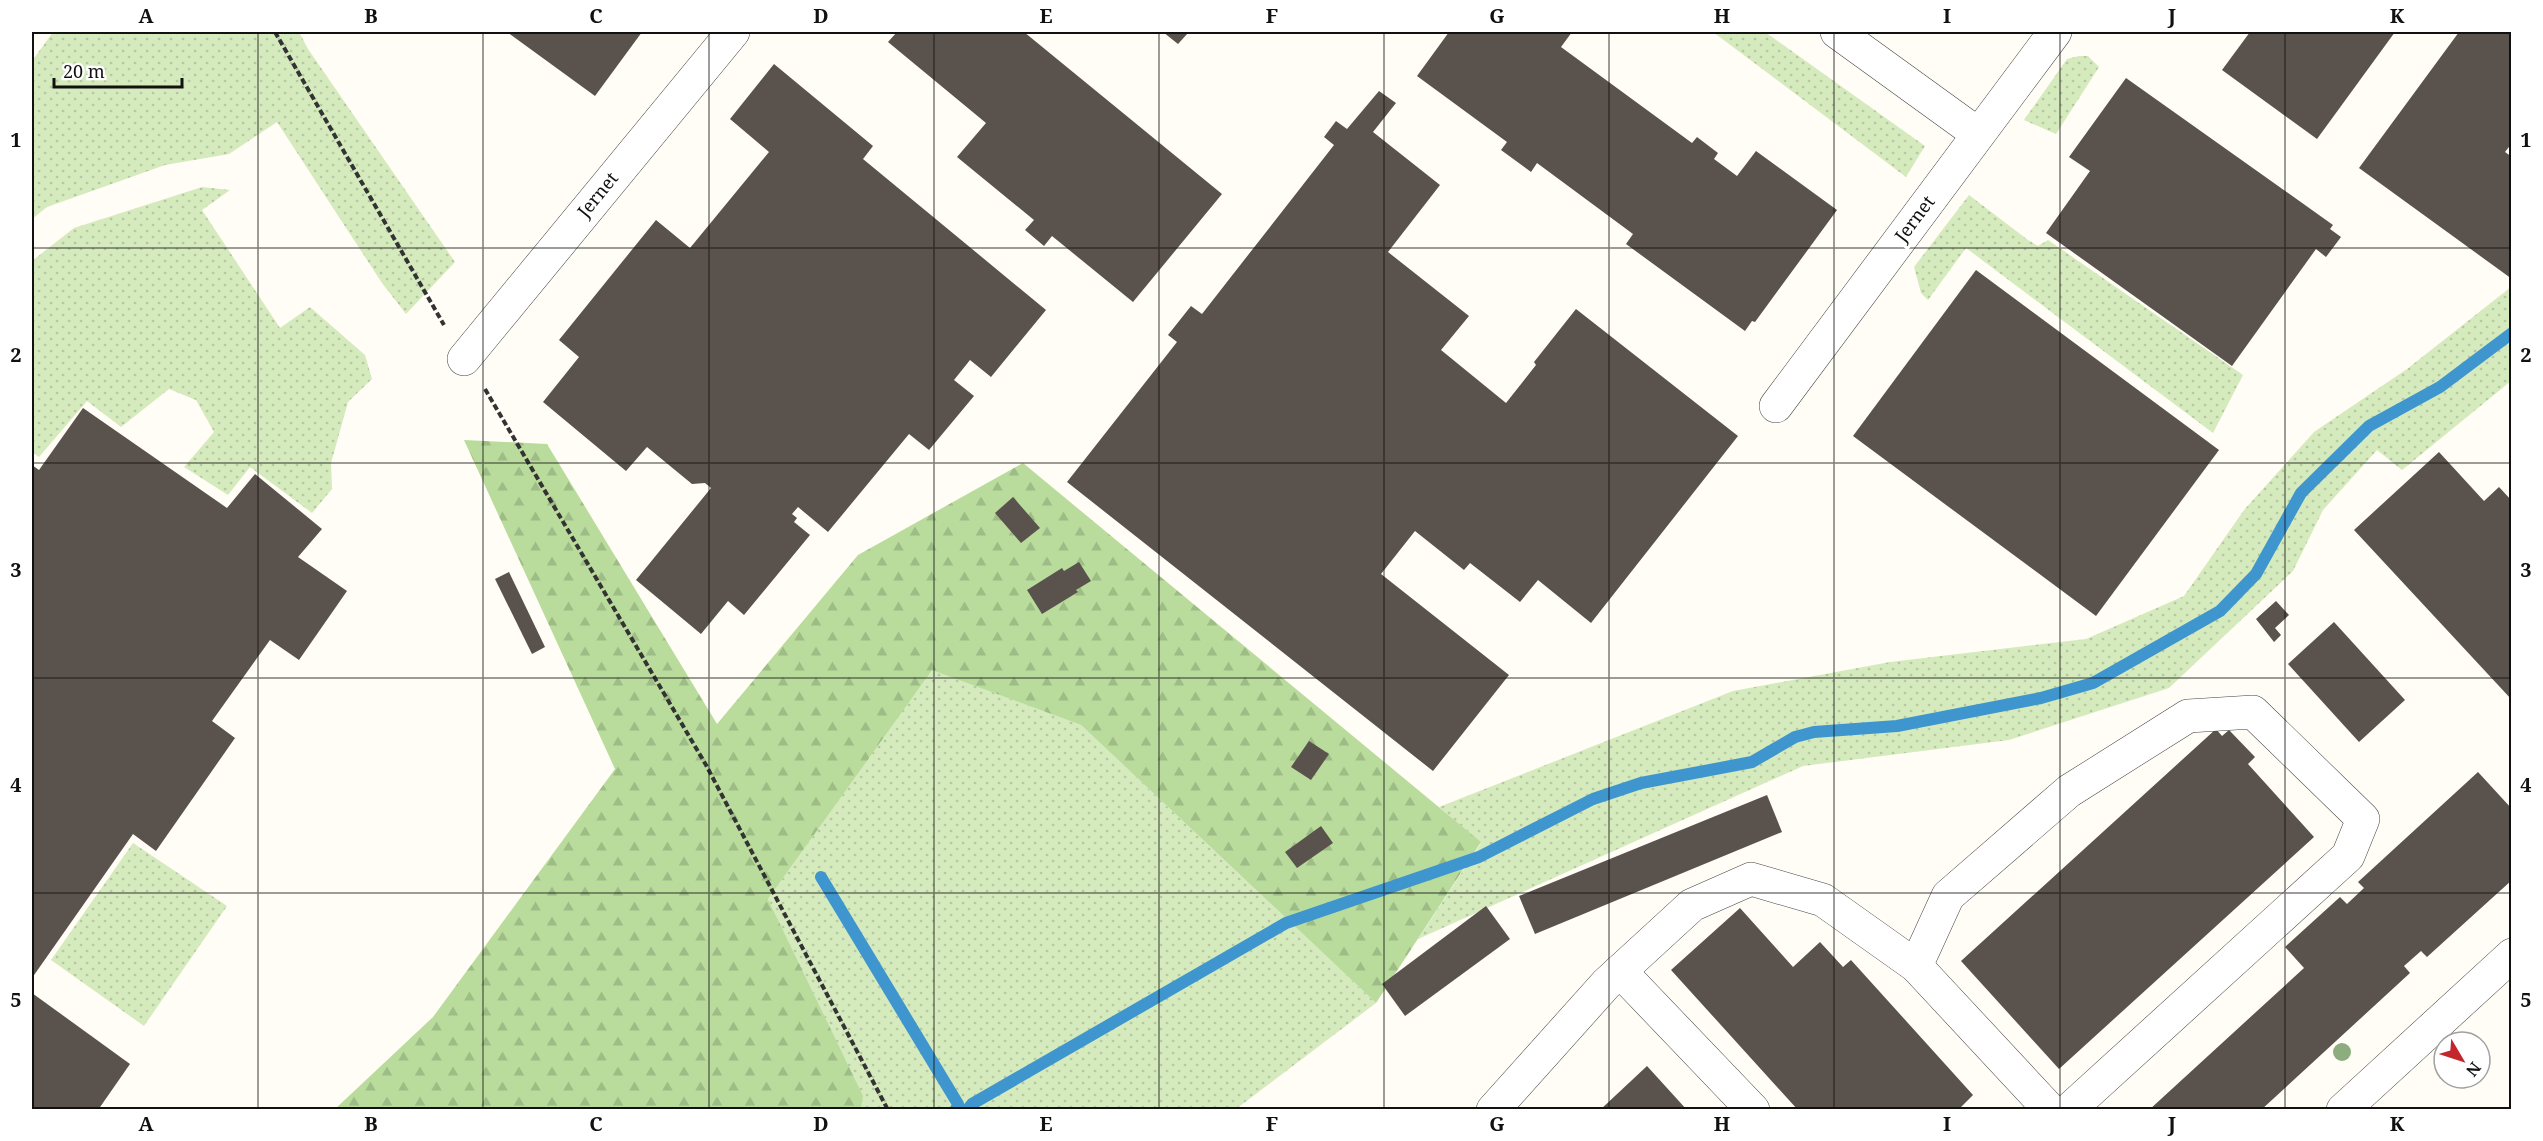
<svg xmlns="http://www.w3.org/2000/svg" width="2543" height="1141" viewBox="0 0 2543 1141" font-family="'Noto Serif',serif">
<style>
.grass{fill:url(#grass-dots)}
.forest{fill:url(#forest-firs)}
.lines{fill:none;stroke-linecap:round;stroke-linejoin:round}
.stream{stroke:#3f96cf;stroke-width:12}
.building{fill:#5a524d}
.minor-casing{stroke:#444;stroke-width:34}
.path{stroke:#333;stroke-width:4;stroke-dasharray:6 3;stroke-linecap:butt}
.minor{stroke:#fff;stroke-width:33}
.tree{fill:#8dad7f}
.grid{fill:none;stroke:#111;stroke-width:1.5;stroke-opacity:0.55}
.labels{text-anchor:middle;stroke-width:6;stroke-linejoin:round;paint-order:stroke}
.street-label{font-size:18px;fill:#111;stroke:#fff}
.neatline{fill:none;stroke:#111;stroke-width:2}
.grid-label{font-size:20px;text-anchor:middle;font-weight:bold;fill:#111}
</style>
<defs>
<pattern id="grass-dots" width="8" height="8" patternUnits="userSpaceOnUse" patternTransform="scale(1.5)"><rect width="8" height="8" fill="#d5ebbd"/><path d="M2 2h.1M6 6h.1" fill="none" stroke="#b6c8a1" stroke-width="1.8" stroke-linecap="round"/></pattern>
<pattern id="forest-firs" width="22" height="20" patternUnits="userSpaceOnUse" patternTransform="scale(1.5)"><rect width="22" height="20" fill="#b9dc9c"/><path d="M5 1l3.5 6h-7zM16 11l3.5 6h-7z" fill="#9ebc85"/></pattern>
</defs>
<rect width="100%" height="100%" fill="#fffdf5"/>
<g class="grass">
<path d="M53,32h246l9,17 147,213 -49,52 -24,-31 -105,-161 -48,32 -64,11 -118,42 -15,12v-158z"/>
<path d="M1713,32h52l160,114 -19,31z"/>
<path d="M2079,56h9l11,11 -43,67 -32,-14 43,-61z"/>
<path d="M202,187l28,3 -28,20 78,118 30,-21 55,48 7,24 -24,23 -17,61 1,26 -20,24 -62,-46 -22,28 -44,-28 30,-35 -18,-32 -27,-11 -48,38 -34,-26 -48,56 -7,-5v-191l42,-33z"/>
<path d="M1969,195l59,45 10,6 10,-6 195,135 -30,58 -247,-185 -38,52 -7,-7 -7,-26z"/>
<path d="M2511,287v94l-109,89 -25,-20 -54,60 -30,61 -124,117 -160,52 -206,26 -385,173 63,-96 -42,-36 294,-116 157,-29 196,-23 98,-43 60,-86 70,-78 93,-63z"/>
<path d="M931,669l150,56 295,278 -140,106h-375l1,-14 -94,-196z"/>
<path d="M133,843l94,63 -83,120 -93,-66z"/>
</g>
<path class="forest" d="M464,440l83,4 170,280 141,-169 165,-92 458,379 -105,161 -295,-278 -149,-55 -164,229 95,197 -2,13 -527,1 99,-93 182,-248z"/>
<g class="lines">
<g class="stream">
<path d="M821,877l137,227 -2,6"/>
<path d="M967,1110l5,-6 314,-181 193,-66 114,-58 48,-16 111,-21 43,-25 19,-5 83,-6 144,-28 52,-15 127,-72 36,-37 45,-81 68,-67 71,-39 72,-54"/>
</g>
</g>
<g class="building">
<path d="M507,32h135l-47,64z"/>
<path d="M897,32h127l198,162 -89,108 -81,-66 -8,10 -19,-16 9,-10 -77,-63 29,-34 -98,-81z"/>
<path d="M1163,32h23l2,1 -10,11z"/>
<path d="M1449,32h123l-11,15 131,96 5,-6 21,16 -4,6 23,17 19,-25 81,59 -82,112 -3,-1 -7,10 -119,-87 7,-10 -96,-71 -6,9 -30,-22 6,-8 -90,-66z"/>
<path d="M2250,32h145l-78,107 -95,-69z"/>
<path d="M2459,32h53v111l-7,9 7,5v122l-153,-111z"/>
<path d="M774,64l99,82 -10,13 183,151 -55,67 -21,-17 -16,20 20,16 -45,54 -20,-16 -81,98 -30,-25 -6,7 5,4 -3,4 16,13 -66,80 -16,-14 -27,33 -65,-54 75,-92 -6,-5 -13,1 -45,-37 -21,24 -83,-69 36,-45 -20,-17 97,-120 34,28 79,-96 -39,-33z"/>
<path d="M2126,78l207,147 -3,4 11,8 -15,20 -10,-8 -84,117 -186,-133 44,-62 -21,-14z"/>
<path d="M1379,91l17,12 -23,29 67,53 -52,67 81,64 -28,34 65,53 30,-38 -2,-3 42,-53 162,127 -147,187 -53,-43 -18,22 -50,-39 -6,7 -49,-39 -34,43 128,101 -76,96 -366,-289 110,-140 -9,-7 23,-29 11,8 132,-169 -10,-8 12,-16 11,8z"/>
<path d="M1976,270l243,180 -123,166 -243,-180z"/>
<path d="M83,408l144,100 28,-34 67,55 -24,28 49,34 -48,69 -29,-20 -58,81 23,17 -79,113 -23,-17 -101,144v-513l7,5z"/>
<path d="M2439,452l45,49 15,-14 13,14v199l-158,-170z"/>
<path d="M1013,497l27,31 -19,15 -26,-30z"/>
<path d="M1079,562l12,19 -15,9 2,2 -36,22 -15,-24 35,-22 2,3z"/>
<path d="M509,572l36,75 -13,7 -37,-75z"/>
<path d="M2276,601l13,14 -14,13 6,7 -7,7 -18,-23z"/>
<path d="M2334,622l71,78 -46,42 -71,-78z"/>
<path d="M2216,729l6,7 7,-6 26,27 -7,7 66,73 -255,232 -98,-108z"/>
<path d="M1309,741l20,13 -18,26 -20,-13z"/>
<path d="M2478,772l34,37v71l-85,77 -6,-6 -17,15 6,7 -149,137h-112l155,-142 -19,-21 55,-50 7,7 17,-16 -6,-6z"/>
<path d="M1767,795l15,37 -247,102 -16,-38z"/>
<path d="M1321,826l12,17 -36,25 -12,-16z"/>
<path d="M1486,906l24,33 -105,77 -23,-32z"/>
<path d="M1740,908l53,59 27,-25 23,25 8,-7 122,135 -15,15h-160l-127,-140z"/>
<path d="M32,993l98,71 -32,46h-66z"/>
<path d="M1647,1066l40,44h-87z"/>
</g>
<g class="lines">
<defs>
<g id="minor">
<path d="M1837,32l141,102"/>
<path d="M464,359l269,-327"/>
<path d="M1776,406l279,-374"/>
<path d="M1916,966l32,-70 121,-105 119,-75 65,-4 110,107 -15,37 -279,254"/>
<path d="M1620,971l133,139"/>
<path d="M1493,1110l113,-126 86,-79 59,-26 72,21 93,66 134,144"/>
<path d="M2343,1110l169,-155"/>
</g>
</defs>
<use href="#minor" class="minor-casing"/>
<g class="path">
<path d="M275,32l169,293"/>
<path d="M485,389l221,376 182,345"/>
</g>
<use href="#minor" class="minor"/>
</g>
<circle class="tree" cx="2342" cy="1052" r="9"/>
<path class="grid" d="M258,32v1078M483,32v1078M709,32v1078M934,32v1078M1159,32v1078M1384,32v1078M1609,32v1078M1834,32v1078M2060,32v1078M2285,32v1078M32,248h2480M32,463h2480M32,678h2480M32,893h2480"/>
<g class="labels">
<g class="street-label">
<text transform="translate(598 195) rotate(-51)" y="6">Jernet</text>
<text transform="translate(1915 219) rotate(-53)" y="6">Jernet</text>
</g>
</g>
<rect width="2543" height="1141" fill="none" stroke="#ffffff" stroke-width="66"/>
<g transform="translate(2462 1060) rotate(129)"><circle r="28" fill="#ffffff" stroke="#a0a0a0" stroke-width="1.5"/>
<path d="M0-4.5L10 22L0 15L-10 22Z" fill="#c4262e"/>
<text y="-9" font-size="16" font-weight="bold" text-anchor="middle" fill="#111111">N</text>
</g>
<path d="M54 78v9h128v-9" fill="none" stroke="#111111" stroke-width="3"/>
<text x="63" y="78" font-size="18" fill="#111111" stroke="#ffffff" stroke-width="4.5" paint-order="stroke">20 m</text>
<rect x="33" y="33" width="2477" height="1075" class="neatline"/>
<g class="grid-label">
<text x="146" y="23">A</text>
<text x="371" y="23">B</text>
<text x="596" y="23">C</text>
<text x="821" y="23">D</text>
<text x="1046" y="23">E</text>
<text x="1272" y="23">F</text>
<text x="1497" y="23">G</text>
<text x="1722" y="23">H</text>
<text x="1947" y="23">I</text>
<text x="2172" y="23">J</text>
<text x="2397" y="23">K</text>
<text x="16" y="147">1</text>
<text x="2526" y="147">1</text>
<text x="16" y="362">2</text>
<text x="2526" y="362">2</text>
<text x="16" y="577">3</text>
<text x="2526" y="577">3</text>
<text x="16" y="792">4</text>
<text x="2526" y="792">4</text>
<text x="16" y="1007">5</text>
<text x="2526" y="1007">5</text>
<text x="146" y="1131">A</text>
<text x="371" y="1131">B</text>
<text x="596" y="1131">C</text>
<text x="821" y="1131">D</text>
<text x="1046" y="1131">E</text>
<text x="1272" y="1131">F</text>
<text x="1497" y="1131">G</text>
<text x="1722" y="1131">H</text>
<text x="1947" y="1131">I</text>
<text x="2172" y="1131">J</text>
<text x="2397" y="1131">K</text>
</g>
</svg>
